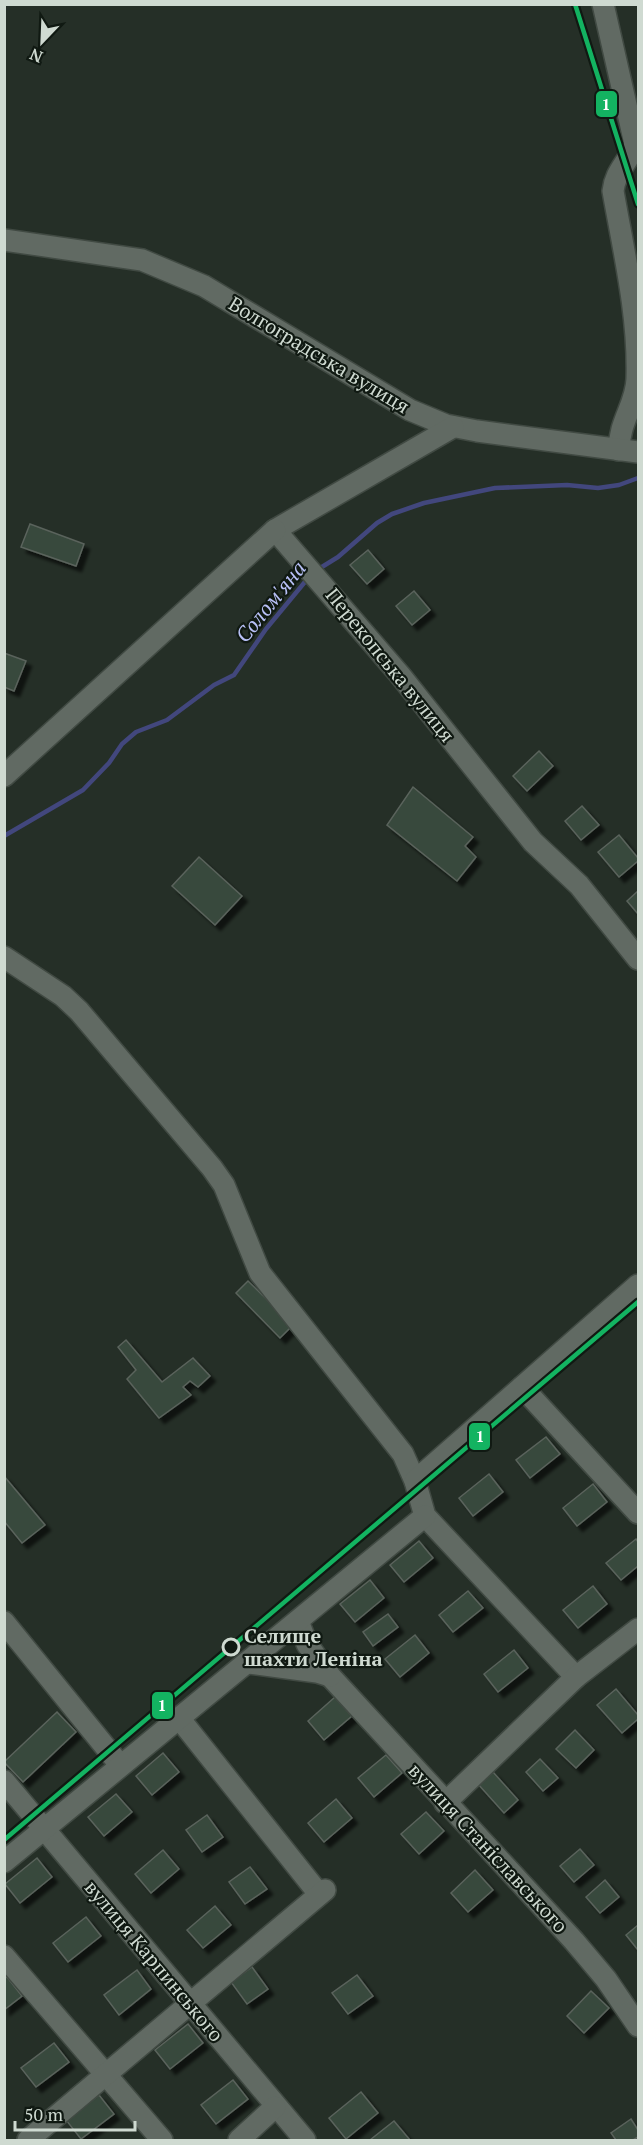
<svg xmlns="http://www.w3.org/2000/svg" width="643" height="2145" viewBox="0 0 643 2145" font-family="'PT Serif',serif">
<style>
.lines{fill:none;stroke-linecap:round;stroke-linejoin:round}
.stream{stroke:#42477d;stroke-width:4.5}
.building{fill:#38483c;stroke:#5a635c;stroke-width:1.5;filter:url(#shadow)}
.minor-casing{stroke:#414a43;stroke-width:24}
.minor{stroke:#616a63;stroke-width:21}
.tram-1-casing{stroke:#101912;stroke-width:9}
.tram-1{stroke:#13b361;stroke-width:4.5}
.stop-dot{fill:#101912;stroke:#cfdad1;stroke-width:3}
.labels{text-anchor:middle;stroke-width:4.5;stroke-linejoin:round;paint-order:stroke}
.street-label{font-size:20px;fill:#cfdad1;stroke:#101912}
.stop-label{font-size:20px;font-weight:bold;fill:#cfdad1;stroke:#101912;text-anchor:start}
.water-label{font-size:21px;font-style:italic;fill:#b8c0f6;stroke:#101912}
.line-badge{stroke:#101912;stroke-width:2}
.badge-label{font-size:16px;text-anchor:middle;font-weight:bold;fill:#fff}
</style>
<defs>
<filter id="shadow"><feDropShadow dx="5.5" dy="5.5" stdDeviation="1.5" flood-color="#0009"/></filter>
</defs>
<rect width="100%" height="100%" fill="#252f27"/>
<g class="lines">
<g class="stream">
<path d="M317,570l21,-13 39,-34 15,-9 32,-11 71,-15 72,-3 31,3 21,-3 19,-7"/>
<path d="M4,836l79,-46 26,-27 13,-19 14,-12 31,-12 47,-35 20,-10 32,-46 43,-52"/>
</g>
</g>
<g class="building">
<path d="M30,524l54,20 -8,22 -55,-19z"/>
<path d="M368,550l16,19 -17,15 -17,-19z"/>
<path d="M414,591l16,19 -18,15 -16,-19z"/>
<path d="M4,653l22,8 -12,30 -10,-4z"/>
<path d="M539,751l14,15 -26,25 -14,-15z"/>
<path d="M413,787l60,50 -8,9 11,11 -19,24 -70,-56z"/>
<path d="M582,806l17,19 -18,15 -16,-19z"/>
<path d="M619,835l19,23v3l-19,16 -21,-25z"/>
<path d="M199,857l43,39 -27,29 -43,-39z"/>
<path d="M638,891v23l-11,-13z"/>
<path d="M248,1281l45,44 -13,13 -44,-45z"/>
<path d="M126,1340l36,42 31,-24 17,18 -12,11 -8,-6 -7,6 8,8 -32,23 -32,-39 9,-9 -18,-23z"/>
<path d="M546,1437l14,17 -30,24 -14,-18z"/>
<path d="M489,1474l14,18 -30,24 -14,-18z"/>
<path d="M4,1476l41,49 -23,18 -18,-22z"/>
<path d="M593,1484l14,18 -30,24 -14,-18z"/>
<path d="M636,1539l2,3v24l-17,14 -15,-17z"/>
<path d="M419,1541l14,17 -29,24 -14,-17z"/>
<path d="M370,1580l14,18 -29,24 -15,-18z"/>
<path d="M593,1586l14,18 -29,24 -15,-18z"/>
<path d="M468,1591l15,17 -30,24 -14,-17z"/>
<path d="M388,1614l10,13 -25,19 -10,-14z"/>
<path d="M415,1635l14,18 -29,24 -15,-18z"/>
<path d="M514,1650l14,18 -30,24 -14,-18z"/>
<path d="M616,1689l22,26v4l-16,14 -25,-28z"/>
<path d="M335,1697l17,19 -28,24 -16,-19z"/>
<path d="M57,1712l19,20 -53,50 -19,-20z"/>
<path d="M575,1730l19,20 -18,18 -20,-19z"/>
<path d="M163,1753l16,19 -27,23 -16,-19z"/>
<path d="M386,1755l16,18 -28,24 -16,-19z"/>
<path d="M540,1759l18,19 -15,13 -17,-19z"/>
<path d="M493,1772l25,28 -14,13 -26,-29z"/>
<path d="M116,1794l16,18 -28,24 -16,-19z"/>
<path d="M336,1799l16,19 -28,24 -16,-19z"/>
<path d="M426,1812l18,19 -25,23 -18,-20z"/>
<path d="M207,1815l16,22 -21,15 -16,-22z"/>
<path d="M580,1849l14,16 -20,17 -14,-16z"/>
<path d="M163,1850l16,19 -28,24 -16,-19z"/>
<path d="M37,1858l15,19 -32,26 -15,-19z"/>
<path d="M250,1867l17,22 -22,15 -16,-22z"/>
<path d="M475,1870l18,20 -25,22 -17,-19z"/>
<path d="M605,1880l14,17 -19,16 -14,-16z"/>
<path d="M215,1906l16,19 -28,23 -16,-18z"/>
<path d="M86,1917l15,19 -33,26 -15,-19z"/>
<path d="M638,1925v25l-12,-15z"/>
<path d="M252,1967l16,22 -21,15 -16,-22z"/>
<path d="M137,1970l14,19 -32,26 -15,-20z"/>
<path d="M357,1975l16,21 -25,18 -16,-21z"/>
<path d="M7,1977l15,19 -18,14v-31z"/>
<path d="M591,1991l18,17 -25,25 -17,-17z"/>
<path d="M188,2024l15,19 -33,26 -15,-19z"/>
<path d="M54,2043l15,19 -33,25 -15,-19z"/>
<path d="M233,2080l15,19 -32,25 -15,-19z"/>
<path d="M361,2092l17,21 -32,26 -17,-21z"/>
<path d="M99,2095l15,19 -33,25 -15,-19z"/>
<path d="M631,2119l7,11v7l-5,3h-17l-5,-7z"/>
<path d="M394,2121l16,19h-40z"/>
</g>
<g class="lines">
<defs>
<g id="minor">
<path d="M603,4l32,140c-6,18 -20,27 -22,47 11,62 26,125 24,188 -1,26 -18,42 -18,71"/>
<path d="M4,240l138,20 62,26 206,124 36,15 31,6 161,21"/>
<path d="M453,427l-178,103 125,145 133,167 46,43 59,74"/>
<path d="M4,776l271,-246"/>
<path d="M4,957l59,39 16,15 133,157 12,17 36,88 143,181 12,27 10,35 151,161"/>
<path d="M522,1387l116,126"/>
<path d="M415,1481l223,-196"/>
<path d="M298,1621l9,23 23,32 244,265 32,38 32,47"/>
<path d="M4,1622l116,143"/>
<path d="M249,1663l68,9 13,4"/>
<path d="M179,1718l140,176"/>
<path d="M4,1781l301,359"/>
<path d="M445,1803l131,-126 62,-48"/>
<path d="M4,1862l421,-346"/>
<path d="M4,1956l158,184"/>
<path d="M28,2140l297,-250"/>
<path d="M239,2140l36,-33"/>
</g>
</defs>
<use href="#minor" class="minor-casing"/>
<use href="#minor" class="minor"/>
<defs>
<g id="tram-1">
<path d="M575,4l63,200"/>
<path d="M4,1840l634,-538"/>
</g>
</defs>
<use href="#tram-1" class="tram-1-casing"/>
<use href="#tram-1" class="tram-1"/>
</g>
<circle class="stop-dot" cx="231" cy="1647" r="8"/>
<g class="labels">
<g class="street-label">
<text transform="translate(319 355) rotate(31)" y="7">Волгоградська вулиця</text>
<text transform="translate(390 665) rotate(51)" y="7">Перекопська вулиця</text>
<text transform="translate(488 1848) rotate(47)" y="7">вулиця Станіславського</text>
<text transform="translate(154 1961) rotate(50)" y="7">вулиця Карпинського</text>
</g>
<g class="stop-label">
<text x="244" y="1643">Селище<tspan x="244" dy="23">шахти Леніна</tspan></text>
</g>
<g class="water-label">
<text transform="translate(271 602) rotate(-51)" y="7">Солом'яна</text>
</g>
</g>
<g class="line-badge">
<rect x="595" y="90" width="23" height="28" rx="6" fill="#13b361"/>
<rect x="468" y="1422" width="23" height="29" rx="6" fill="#13b361"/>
<rect x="151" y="1691" width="23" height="29" rx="6" fill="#13b361"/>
</g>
<g class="badge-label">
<text x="606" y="110">1</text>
<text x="480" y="1442">1</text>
<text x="162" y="1711">1</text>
</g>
<rect width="643" height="2145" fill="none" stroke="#cfdad1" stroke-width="12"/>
<g transform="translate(42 42) rotate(203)" stroke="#101912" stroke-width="4.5" paint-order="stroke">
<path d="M0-4.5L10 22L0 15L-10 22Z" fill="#cfdad1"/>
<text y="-9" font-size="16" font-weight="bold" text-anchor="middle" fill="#cfdad1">N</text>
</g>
<path d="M15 2121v9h120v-9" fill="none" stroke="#cfdad1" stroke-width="3"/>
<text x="24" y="2121" font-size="18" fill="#cfdad1" stroke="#101912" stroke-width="4.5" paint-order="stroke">50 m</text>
</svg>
